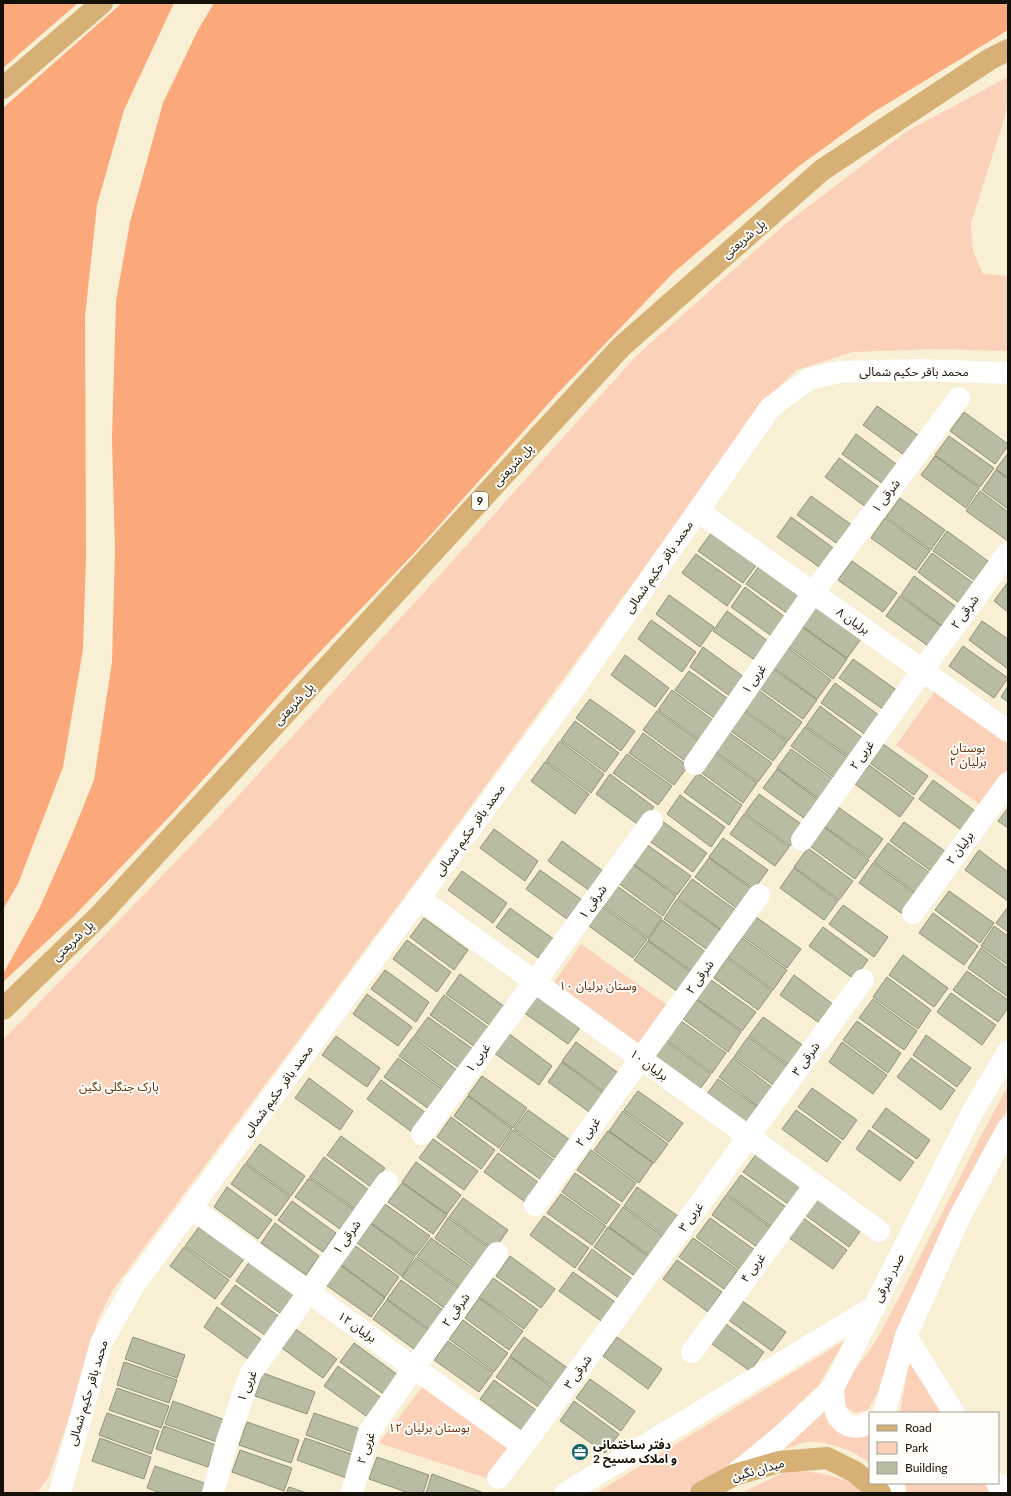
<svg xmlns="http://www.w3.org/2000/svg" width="1011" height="1496" viewBox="0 0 1011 1496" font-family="Lato,'Noto Sans Arabic',sans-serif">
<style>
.green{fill:#fbd1ba}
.forest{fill:#fba87a}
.building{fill:#b8bca2;stroke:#8e9279}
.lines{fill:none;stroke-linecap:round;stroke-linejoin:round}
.minor{stroke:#fff;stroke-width:22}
.major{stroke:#d7b076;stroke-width:22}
.labels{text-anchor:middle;stroke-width:4;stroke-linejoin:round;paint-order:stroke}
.shield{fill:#fefdf7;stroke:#5a574f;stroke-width:1}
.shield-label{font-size:11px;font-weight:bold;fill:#131007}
.street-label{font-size:12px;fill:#131007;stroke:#fefdf7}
.park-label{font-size:12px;fill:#64300e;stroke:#fefdf7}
.poi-label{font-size:12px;font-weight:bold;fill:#131007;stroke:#fefdf7;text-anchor:start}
</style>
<rect width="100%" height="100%" fill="#f8efd5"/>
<g class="green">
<path d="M1008,77v30l-37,116 2,28 10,23 25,2v75l-74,-2 -81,3 -57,18 -39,38 -86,123 -252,346 -307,414 -15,31 -15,58 -33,96 -12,17h-34v-453l213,-220 222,-243 197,-220 149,-132 123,-94z"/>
<path d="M935,691l73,52v26l-26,37 -86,-61z"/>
<path d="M581,944l86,61 -27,40 -87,-61z"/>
<path d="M1008,1086v21l-46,87 -67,145 -18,55 -9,16 -12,3 -10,-6c0,-4 -2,-10 -2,-14 2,-18 23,-36 31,-51 47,-84 86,-172 133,-256z"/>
<path d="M844,1341l-25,44 -62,59 -44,31 -28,18h-89z"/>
<path d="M909,1361l33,52h-42z"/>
<path d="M423,1386l89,64 -23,29 -110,-36z"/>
<path d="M825,1411l3,13 13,8 29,2v30c-11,-12 -45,-24 -62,-22 -8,1 -17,5 -24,7z"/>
<path d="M791,1469c26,4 55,6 76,24h-126z"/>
<path d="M904,1483h82l6,10h-86z"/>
</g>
<g class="forest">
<path d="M3,3h75l-75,65z"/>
<path d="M122,3h52l-50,107 -27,95 -12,111 1,240 -3,93 -20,118 -45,117 -15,25v-801z"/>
<path d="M214,3h794v27l-136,83 -73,53 -126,107 -118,123 -137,153 -125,131 -122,135 -98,102 -70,65v-8l36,-65 32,-72 23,-57 18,-118 3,-112 -3,-112 4,-137 14,-79 33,-119 35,-73z"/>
</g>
<g class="building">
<path d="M877,406l45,32 -14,20 -45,-33z"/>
<path d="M964,412l44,32v2l-13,18 -45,-33z"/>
<path d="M856,434l44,33 -14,19 -44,-32z"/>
<path d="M949,436l45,32 -14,19 -45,-32z"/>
<path d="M1008,453v25l-12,-9z"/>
<path d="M935,456l44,32 -13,20 -45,-33z"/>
<path d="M839,458l45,33 -14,19 -45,-33z"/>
<path d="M996,470l12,9v30l-26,-19z"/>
<path d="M980,491l28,21v29l-42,-30z"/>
<path d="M811,496l45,32 -14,19 -45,-32z"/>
<path d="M900,498l45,32 -14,20 -45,-33z"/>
<path d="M791,517l45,33 -14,19 -45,-32z"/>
<path d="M885,518l45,33 -14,19 -45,-32z"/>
<path d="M947,531l45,33 -14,19 -45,-32z"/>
<path d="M712,532l45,32 -14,19 -45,-32z"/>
<path d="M932,553l44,32 -14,20 -44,-33z"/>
<path d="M696,554l45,32 -14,20 -45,-33z"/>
<path d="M852,561l45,32 -14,19 -45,-32z"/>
<path d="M760,565l45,32 -14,19 -45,-32z"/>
<path d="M914,576l45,33 -14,19 -44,-33z"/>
<path d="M1008,582v30l-14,-11z"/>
<path d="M745,587l44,33 -13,19 -45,-32z"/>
<path d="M669,595l45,32 -14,20 -44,-33z"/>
<path d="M900,596l45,33 -14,19 -45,-32z"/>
<path d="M816,607l45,32 -14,19 -45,-32z"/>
<path d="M727,611l45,33 -13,19 -46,-32z"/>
<path d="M651,620l45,32 -14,20 -44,-33z"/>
<path d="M982,621l26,18v30l-39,-29z"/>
<path d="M802,627l45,32 -14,20 -45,-33z"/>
<path d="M963,646l45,32 -14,20 -45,-32z"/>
<path d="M703,647l45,33 -14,19 -44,-32z"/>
<path d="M787,647l44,33 -14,19 -44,-32z"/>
<path d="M625,655l44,33 -14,19 -44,-32z"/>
<path d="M853,659l45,32 -14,19 -45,-32z"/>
<path d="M772,668l45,32 -14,19 -45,-32z"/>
<path d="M689,671l45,32 -14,19 -45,-32z"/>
<path d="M835,683l45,33 -14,19 -45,-32z"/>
<path d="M1008,686v16l-7,-5z"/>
<path d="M757,689l45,33 -14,19 -45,-32z"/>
<path d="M672,690l45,33 -14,19 -45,-32z"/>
<path d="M590,699l45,32 -14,20 -45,-33z"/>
<path d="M820,706l44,33 -13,19 -45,-32z"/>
<path d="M742,710l45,32 -14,19 -45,-32z"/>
<path d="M657,711l45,32 -14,20 -45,-33z"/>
<path d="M575,721l44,32 -14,19 -44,-32z"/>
<path d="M805,727l45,32 -14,20 -45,-33z"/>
<path d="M727,731l45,32 -14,19 -45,-32z"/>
<path d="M643,733l45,33 -14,19 -45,-32z"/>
<path d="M560,741l44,33 -13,19 -45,-32z"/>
<path d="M883,744l45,32 -14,19 -44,-32z"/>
<path d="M791,749l45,32 -14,20 -45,-33z"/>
<path d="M712,751l45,32 -14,20 -45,-33z"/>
<path d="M627,754l45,32 -14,19 -45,-32z"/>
<path d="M545,762l44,32 -14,20 -44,-33z"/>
<path d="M869,765l45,33 -14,19 -45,-33z"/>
<path d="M777,769l44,33 -13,19 -45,-33z"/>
<path d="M698,773l44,32 -13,20 -45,-33z"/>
<path d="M610,774l44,33 -14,19 -44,-32z"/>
<path d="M933,780l45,33 -14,19 -45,-33z"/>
<path d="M759,794l45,32 -14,20 -45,-33z"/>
<path d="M680,795l45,32 -14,20 -44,-33z"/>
<path d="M838,807l45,32 -14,19 -45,-32z"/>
<path d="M1008,808v20l-10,-7z"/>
<path d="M744,814l45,33 -14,19 -45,-32z"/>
<path d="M662,821l45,32 -14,19 -45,-32z"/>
<path d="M904,822l45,32 -14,20 -45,-33z"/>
<path d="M824,827l45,33 -14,19 -45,-33z"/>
<path d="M494,829l44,32 -13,20 -45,-33z"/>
<path d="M723,838l45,32 -14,19 -45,-32z"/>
<path d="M562,841l45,33 -14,19 -45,-32z"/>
<path d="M888,843l45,32 -14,20 -45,-33z"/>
<path d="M646,844l45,32 -14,19 -45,-32z"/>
<path d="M808,848l45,33 -14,19 -45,-33z"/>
<path d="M979,850l29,22v29l-43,-31z"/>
<path d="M709,858l44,32 -14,20 -44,-33z"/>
<path d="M873,863l45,33 -14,19 -45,-32z"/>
<path d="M632,864l44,32 -13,20 -45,-33z"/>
<path d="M794,868l44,33 -14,19 -44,-32z"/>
<path d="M540,870l45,32 -14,20 -45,-33z"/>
<path d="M462,871l45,32 -14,20 -45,-33z"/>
<path d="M692,879l45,32 -14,20 -45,-33z"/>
<path d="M617,886l45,32 -14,20 -45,-33z"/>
<path d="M949,891l45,32 -14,20 -45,-33z"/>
<path d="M677,899l46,33 -14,19 -45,-32z"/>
<path d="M843,905l45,32 -14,20 -45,-33z"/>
<path d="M603,907l44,32 -14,19 -44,-32z"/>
<path d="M1008,907v25l-12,-9z"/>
<path d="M510,908l45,32 -14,20 -45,-33z"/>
<path d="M933,913l45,33 -14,19 -45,-32z"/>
<path d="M756,917l45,32 -14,19 -45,-32z"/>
<path d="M424,918l44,32 -14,20 -44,-33z"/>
<path d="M662,920l45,33 -14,19 -45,-32z"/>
<path d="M994,926l14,10v29l-27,-19z"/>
<path d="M823,927l45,33 -14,19 -45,-33z"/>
<path d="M742,938l45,32 -14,20 -45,-33z"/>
<path d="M407,940l44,32 -14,20 -44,-33z"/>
<path d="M648,941l44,32 -14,19 -44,-32z"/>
<path d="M981,948l27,20v29l-40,-29z"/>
<path d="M903,955l45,33 -14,19 -45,-32z"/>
<path d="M727,958l45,33 -14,19 -44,-32z"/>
<path d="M385,970l44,32 -13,20 -45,-33z"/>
<path d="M967,971l41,29v8l-10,14 -45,-32z"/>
<path d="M460,974l45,33 -14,19 -45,-32z"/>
<path d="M794,975l44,33 -13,19 -45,-32z"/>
<path d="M887,977l44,33 -13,19 -45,-32z"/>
<path d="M711,980l45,32 -14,19 -45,-32z"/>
<path d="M537,992l45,33 -14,19 -45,-32z"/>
<path d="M951,993l45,32 -14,20 -45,-33z"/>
<path d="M367,994l45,33 -14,19 -45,-32z"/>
<path d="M444,995l45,33 -14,19 -45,-32z"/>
<path d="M873,999l44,32 -13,19 -45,-32z"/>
<path d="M697,1000l44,32 -13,20 -45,-33z"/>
<path d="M428,1017l45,32 -14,19 -45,-32z"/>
<path d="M763,1017l45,32 -14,20 -45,-33z"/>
<path d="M681,1021l45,32 -14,20 -45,-33z"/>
<path d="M857,1021l44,32 -13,20 -45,-33z"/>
<path d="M508,1033l44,33 -13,19 -45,-32z"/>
<path d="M926,1035l45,33 -14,19 -44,-32z"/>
<path d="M336,1036l44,32 -13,19 -45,-32z"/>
<path d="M413,1037l44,33 -13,19 -45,-33z"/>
<path d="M748,1037l45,33 -14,19 -45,-32z"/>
<path d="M666,1041l45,33 -14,19 -44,-32z"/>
<path d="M576,1042l45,33 -14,19 -45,-33z"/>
<path d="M842,1042l45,33 -14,19 -44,-32z"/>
<path d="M398,1058l45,32 -14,19 -45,-32z"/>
<path d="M733,1058l44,33 -14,19 -44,-33z"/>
<path d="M911,1058l44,32 -14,20 -44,-33z"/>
<path d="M562,1062l44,33 -14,19 -44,-32z"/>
<path d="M482,1076l45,32 -14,20 -45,-33z"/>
<path d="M309,1078l44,33 -13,19 -45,-32z"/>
<path d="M718,1079l45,32 -14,19 -45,-32z"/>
<path d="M381,1080l45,33 -14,19 -45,-33z"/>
<path d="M812,1088l45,32 -14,20 -45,-33z"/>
<path d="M638,1091l45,32 -14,19 -45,-32z"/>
<path d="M468,1096l44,33 -13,19 -45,-32z"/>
<path d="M886,1108l44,32 -13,19 -45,-32z"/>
<path d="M528,1110l45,32 -14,19 -45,-32z"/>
<path d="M796,1110l45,32 -14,20 -45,-33z"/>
<path d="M623,1111l45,33 -14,19 -45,-32z"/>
<path d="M451,1117l44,33 -14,19 -44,-32z"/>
<path d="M513,1130l45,33 -14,19 -44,-32z"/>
<path d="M869,1130l45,32 -14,19 -44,-32z"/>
<path d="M608,1131l45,32 -14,20 -45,-33z"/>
<path d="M341,1136l44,32 -14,19 -44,-32z"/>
<path d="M433,1139l45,32 -14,19 -45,-32z"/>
<path d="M260,1144l45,32 -14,20 -45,-33z"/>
<path d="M591,1150l45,33 -14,19 -45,-32z"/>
<path d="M498,1153l44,32 -14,19 -44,-32z"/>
<path d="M757,1153l45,32 -14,19 -45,-32z"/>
<path d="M324,1157l45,33 -14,19 -45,-32z"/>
<path d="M416,1162l45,33 -14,19 -45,-32z"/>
<path d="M245,1164l45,33 -14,19 -45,-32z"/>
<path d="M575,1173l45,32 -14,19 -44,-32z"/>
<path d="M741,1175l45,32 -14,20 -45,-33z"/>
<path d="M309,1178l45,32 -14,19 -45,-32z"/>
<path d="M402,1183l45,32 -14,19 -45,-32z"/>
<path d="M227,1187l45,33 -14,19 -44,-32z"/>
<path d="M637,1187l45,32 -14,19 -44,-32z"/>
<path d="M561,1194l45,32 -14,19 -45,-32z"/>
<path d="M726,1195l45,33 -14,19 -45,-32z"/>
<path d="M818,1195l45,32 -14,20 -45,-33z"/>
<path d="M463,1198l45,32 -14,20 -45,-33z"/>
<path d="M292,1201l44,32 -13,19 -45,-32z"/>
<path d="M385,1204l45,32 -14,19 -45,-32z"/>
<path d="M623,1207l45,33 -14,19 -45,-32z"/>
<path d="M544,1216l45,32 -14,20 -45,-33z"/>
<path d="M802,1217l45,33 -14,19 -45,-32z"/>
<path d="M448,1218l45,33 -14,19 -44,-32z"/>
<path d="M710,1218l45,32 -14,20 -45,-33z"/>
<path d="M275,1223l44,33 -13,19 -45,-32z"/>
<path d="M371,1224l44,32 -13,20 -45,-33z"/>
<path d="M199,1227l45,32 -14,19 -45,-32z"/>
<path d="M608,1227l45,33 -14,19 -45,-32z"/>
<path d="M431,1238l45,32 -14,19 -45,-32z"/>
<path d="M693,1238l45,32 -14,19 -45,-32z"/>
<path d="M354,1245l45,32 -14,20 -45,-33z"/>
<path d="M184,1247l45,33 -14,19 -45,-33z"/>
<path d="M592,1249l44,33 -13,19 -45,-32z"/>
<path d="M510,1256l45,33 -14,19 -45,-32z"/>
<path d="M416,1258l45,32 -14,20 -45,-33z"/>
<path d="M677,1260l45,32 -14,20 -45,-33z"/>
<path d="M250,1261l44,33 -14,19 -44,-32z"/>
<path d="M340,1265l45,33 -14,19 -45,-32z"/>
<path d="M573,1272l45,32 -14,19 -45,-32z"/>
<path d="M493,1278l45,32 -14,19 -45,-32z"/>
<path d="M401,1280l45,32 -14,19 -45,-32z"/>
<path d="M235,1285l45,32 -14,19 -45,-32z"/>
<path d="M479,1298l44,33 -14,19 -44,-32z"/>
<path d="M387,1300l44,32 -13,20 -45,-33z"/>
<path d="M741,1300l45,32 -14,19 -45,-32z"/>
<path d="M217,1307l45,33 -14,19 -44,-32z"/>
<path d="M719,1319l45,33 -14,19 -45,-32z"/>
<path d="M463,1320l45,33 -14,19 -45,-33z"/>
<path d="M293,1327l44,32 -14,19 -44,-32z"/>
<path d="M133,1337l52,18 -8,23 -52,-19z"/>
<path d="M524,1337l45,32 -14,19 -45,-32z"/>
<path d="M617,1337l45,32 -14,20 -45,-33z"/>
<path d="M448,1341l45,32 -14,19 -45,-32z"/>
<path d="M354,1343l44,32 -13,20 -45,-33z"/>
<path d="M510,1357l45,33 -14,19 -45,-32z"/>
<path d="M124,1362l53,18 -8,23 -52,-18z"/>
<path d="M338,1366l45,33 -14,19 -45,-32z"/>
<path d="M263,1373l52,19 -8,22 -52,-18z"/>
<path d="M590,1379l45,32 -14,20 -45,-33z"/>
<path d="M494,1380l45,32 -14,20 -45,-33z"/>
<path d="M117,1388l52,18 -8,22 -52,-18z"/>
<path d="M173,1401l52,19 -8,22 -52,-18z"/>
<path d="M574,1401l45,33 -14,19 -45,-32z"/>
<path d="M107,1413l52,18 -8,23 -52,-19z"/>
<path d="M314,1413l52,18 -8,23 -52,-19z"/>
<path d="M247,1422l52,18 -8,23 -52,-18z"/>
<path d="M164,1426l52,19 -8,22 -52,-18z"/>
<path d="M100,1438l51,19 -7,22 -52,-18z"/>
<path d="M305,1438l52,18 -8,23 -52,-19z"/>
<path d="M240,1450l52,18 -8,23 -52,-19z"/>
<path d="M377,1457l52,18 -6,18h-14l-40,-14z"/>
<path d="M155,1466l52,18 -3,9h-43l-14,-5z"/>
<path d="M432,1474l52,19h-58z"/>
<path d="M289,1487l18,6h-21z"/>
</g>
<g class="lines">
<g class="minor">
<path d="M698,511l310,220"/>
<path d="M695,764l118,-171 146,-195"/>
<path d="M802,840l120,-169 86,-118"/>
<path d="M419,898l460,333"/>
<path d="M913,913l95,-130"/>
<path d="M422,1134l112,-151 118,-162"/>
<path d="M535,1205l224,-310"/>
<path d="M191,1208l332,238"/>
<path d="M906,1336l48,77"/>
<path d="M692,1352l123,-167"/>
<path d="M833,1388c1,8 0,20 4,26 7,14 21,16 33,8"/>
<path d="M884,1413l22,-77 54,-120 48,-88"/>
<path d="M734,1475l51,-42 48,-45 140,-277 35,-59"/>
<path d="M498,1478l25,-32 340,-466"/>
<path d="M894,1483l1,10"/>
<path d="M997,1483l6,10"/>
<path d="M60,1493l41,-150 33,-58 442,-600 194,-277 39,-29 30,-7 79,-2 90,3"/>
<path d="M213,1493l15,-55 23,-65 136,-191"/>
<path d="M352,1493l17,-61 45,-64 83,-115"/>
<path d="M566,1493l308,-186"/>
</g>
<g class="major">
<path d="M3,88l99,-85"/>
<path d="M3,1009l97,-94 521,-568 201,-177 168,-111 18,-9"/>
<path d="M701,1493l33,-18 45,-13 48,-4 28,14 25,21"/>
</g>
</g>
<defs>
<symbol id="office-disc" viewBox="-11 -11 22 22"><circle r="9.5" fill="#176569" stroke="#fefdf7"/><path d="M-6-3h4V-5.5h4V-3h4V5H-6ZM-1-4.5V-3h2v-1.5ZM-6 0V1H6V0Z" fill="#fff"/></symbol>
</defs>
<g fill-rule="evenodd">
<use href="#office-disc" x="570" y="1442" width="20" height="20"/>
</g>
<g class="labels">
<rect class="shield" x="472" y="492" width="16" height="18" rx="3"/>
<g class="shield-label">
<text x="480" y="505">9</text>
</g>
<g class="street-label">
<text transform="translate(744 239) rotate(-41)" y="4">پل شریعتی</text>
<text x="914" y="376">محمد باقر حکیم شمالی</text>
<text transform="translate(513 465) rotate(-47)" y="4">پل شریعتی</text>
<text transform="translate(886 496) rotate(-53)" y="4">۱ شرقی</text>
<text transform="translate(659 567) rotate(-55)" y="4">محمد باقر حکیم شمالی</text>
<text transform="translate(965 612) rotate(-54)" y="4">۲ شرقی</text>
<text transform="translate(853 621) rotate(35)" y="4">برلیان ۸</text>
<text transform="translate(754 679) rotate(-55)" y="4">۱ غربی</text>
<text transform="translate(294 704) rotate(-47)" y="4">پل شریعتی</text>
<text transform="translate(862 755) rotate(-55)" y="4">۲ غربی</text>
<text transform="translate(470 830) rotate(-54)" y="4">محمد باقر حکیم شمالی</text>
<text transform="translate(960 848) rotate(-54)" y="4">برلیان ۲</text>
<text transform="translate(593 902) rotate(-54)" y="4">۱ شرقی</text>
<text transform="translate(73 941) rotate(-44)" y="4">پل شریعتی</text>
<text transform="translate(700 977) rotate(-54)" y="4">۲ شرقی</text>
<text transform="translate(478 1058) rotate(-53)" y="4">۱ غربی</text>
<text transform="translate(806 1059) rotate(-54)" y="4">۳ شرقی</text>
<text transform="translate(649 1065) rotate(36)" y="4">برلیان ۱۰</text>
<text transform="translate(278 1091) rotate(-54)" y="4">محمد باقر حکیم شمالی</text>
<text transform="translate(588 1132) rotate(-54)" y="4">۲ غربی</text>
<text transform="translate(691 1217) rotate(-54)" y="4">۳ غربی</text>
<text transform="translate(347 1237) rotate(-54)" y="4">۱ شرقی</text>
<text transform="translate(753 1268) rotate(-54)" y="4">۴ غربی</text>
<text transform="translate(889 1278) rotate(-63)" y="4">صدر شرقی</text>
<text transform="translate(456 1310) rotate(-54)" y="4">۲ شرقی</text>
<text transform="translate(357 1327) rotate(35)" y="4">برلیان ۱۲</text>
<text transform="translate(578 1372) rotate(-54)" y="4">۳ شرقی</text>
<text transform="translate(247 1386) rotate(-67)" y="4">۱ غربی</text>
<text transform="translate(88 1393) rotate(-73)" y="4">محمد باقر حکیم شمالی</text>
<text transform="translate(366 1448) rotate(-71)" y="4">۲ غربی</text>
<text transform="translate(758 1470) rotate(-16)" y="4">میدان نگین</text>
</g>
<g class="park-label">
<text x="968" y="752">بوستان<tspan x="968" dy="14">برلیان ۲</tspan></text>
<text x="598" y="990">وستان برلیان ۱۰</text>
<text x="119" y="1091">پارک جنگلی نگین</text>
<text x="429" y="1432">بوستان برلیان ۱۲</text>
</g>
<g class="poi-label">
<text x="593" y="1449">دفتر ساختمانی<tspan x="593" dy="14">و املاک مسیح 2</tspan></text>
</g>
</g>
<rect width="1011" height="1496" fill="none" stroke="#131007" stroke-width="8"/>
<rect x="869" y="1412" width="130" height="72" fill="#fefdf7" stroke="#a09e97"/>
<rect x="877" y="1425" width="20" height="6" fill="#d7b076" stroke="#a09e97"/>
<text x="905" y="1432" font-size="12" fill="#131007">Road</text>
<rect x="877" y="1442" width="20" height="12" fill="#fbd1ba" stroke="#a09e97"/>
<text x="905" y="1452" font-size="12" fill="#131007">Park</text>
<rect x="877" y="1462" width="20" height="12" fill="#b8bca2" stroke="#a09e97"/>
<text x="905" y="1472" font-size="12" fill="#131007">Building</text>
</svg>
